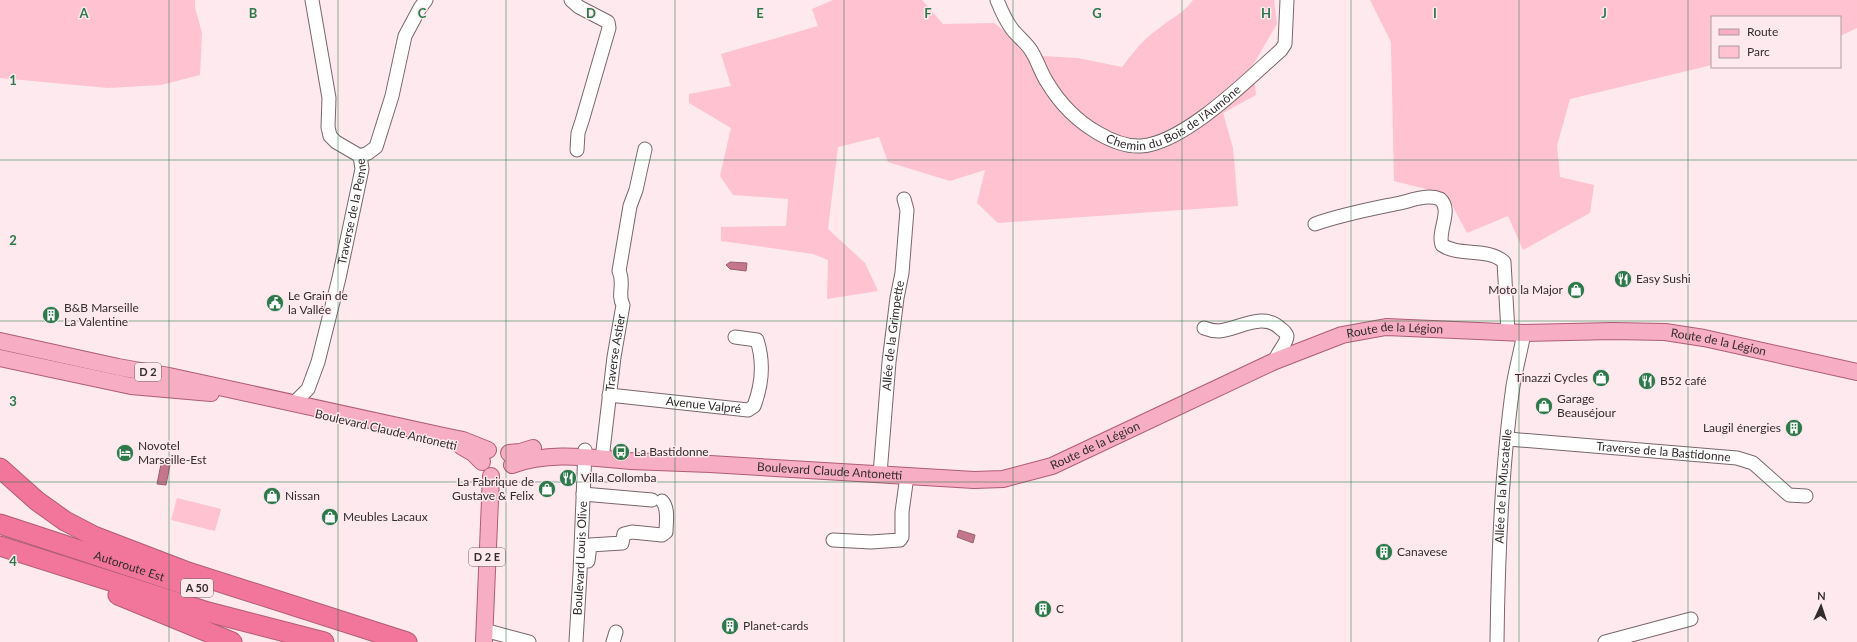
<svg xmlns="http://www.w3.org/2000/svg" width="1857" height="642" viewBox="0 0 1857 642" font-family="Lato,sans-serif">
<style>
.green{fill:#fec2d0}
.water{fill:#c5768c;stroke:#996070}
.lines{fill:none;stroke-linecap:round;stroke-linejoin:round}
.minor-casing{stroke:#78676b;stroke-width:15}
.major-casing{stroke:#af5c75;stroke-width:18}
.highway-casing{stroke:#af5c75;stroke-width:21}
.minor{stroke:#fff;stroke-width:13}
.major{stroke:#f7adc4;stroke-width:16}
.highway{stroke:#f2769c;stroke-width:19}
.grid{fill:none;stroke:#2d7949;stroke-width:1;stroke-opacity:0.55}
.labels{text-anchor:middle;stroke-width:3;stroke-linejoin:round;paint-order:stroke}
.shield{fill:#fde9ee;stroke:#706567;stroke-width:1}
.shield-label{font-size:11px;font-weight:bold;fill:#332c2d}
.street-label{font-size:12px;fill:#332c2d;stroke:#fde9ee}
.poi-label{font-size:12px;fill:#332c2d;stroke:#fde9ee;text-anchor:start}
.grid-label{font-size:13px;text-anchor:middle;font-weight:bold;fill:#2d7949;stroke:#fde9ee;stroke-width:3;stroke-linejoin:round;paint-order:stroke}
</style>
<rect width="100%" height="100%" fill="#fde9ee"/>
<g class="green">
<path d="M0,0h195v7l7,26 -2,42 -39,10 -53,3 -108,-10z"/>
<path d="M833,0h89l21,24 51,-1 31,24 16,9 37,2 44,9c11,-14 21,-28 36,-38 13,-11 25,-15 35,-29h81l3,24 -24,41 3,30 -33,18 10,35 5,58 -240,17 -21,-20 8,-33 -35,11 -62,-19 -9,-25 -41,10 -10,82 37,34 13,28 -51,8 1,-39 -15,-6 -92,-13v-14l65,-1 2,-27 -55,-4 -13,-19 11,-48 -42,-25v-9l42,-8 -10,-32 97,-28 -6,-17z"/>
<path d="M1370,0h487v28l-17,8v-19h-128v48l-142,34 -13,47 3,31 34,8 -4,28 -67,37 -15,-34 -41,17 -21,-39 -52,-13 -3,-139z"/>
<path d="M177,498l44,11 -6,22 -44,-11z"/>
</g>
<g class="water">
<path d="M730,262l17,1 -1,8 -16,-2 -4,-4z"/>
<path d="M161,464l9,1 -4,20 -9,-1z"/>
<path d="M959,530l16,5 -2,8 -16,-6z"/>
</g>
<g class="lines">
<defs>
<g id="minor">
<path d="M571,0l8,7 29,15 1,6 -27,93 -4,12 -1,17"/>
<path id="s1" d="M997,0c4,10 9,21 15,29 6,8 15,14 20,23 6,10 9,21 15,30 12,20 30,39 51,51 12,7 28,14 43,13 44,-3 107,-67 140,-96l4,-6 2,-44"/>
<path d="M360,156l8,-3 8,-6 16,-51 13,-60 15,-28 6,-8"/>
<path d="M1315,224c28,-10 56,-15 85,-21 13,-3 27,-9 40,-4 13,11 -3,32 2,46 17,12 46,2 62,17l4,70"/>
<path d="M1204,328c5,2 10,3 15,3 20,-2 45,-20 62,-2 3,2 5,4 6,7 0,8 -10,16 -12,25"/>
<path id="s2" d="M609,395l139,15 6,-4c8,-21 10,-44 3,-66l-22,-3"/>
<path id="s3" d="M294,403l14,-14 10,-27 21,-84 23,-109 -2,-13 -24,-14 -6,-6 -2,-9 1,-29 -17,-98"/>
<path id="s4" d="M1508,439l229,19 16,5 36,32 17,1"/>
<path id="s5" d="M602,459l12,-102 9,-52c-6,-10 2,-22 -4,-34l11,-65 6,-16 9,-41"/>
<path id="s6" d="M880,474l9,-112 8,-64 5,-25 5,-63 -3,-11"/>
<path d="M583,494l69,6"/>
<path d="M833,540l38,2 29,-2 2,-3v-25l5,-36"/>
<path d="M588,561l2,-16 32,-2 2,-9 8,-2 30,3 4,-3c0,-9 3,-24 -4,-31"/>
<path d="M484,630l45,12"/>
<path id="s7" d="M576,642l4,-69 5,-123"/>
<path d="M613,642l3,-10"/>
<path id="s8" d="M1497,642c1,-85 4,-171 16,-256 3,-18 8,-36 11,-53"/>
<path d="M1605,642l86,-23"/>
</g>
<g id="major">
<path d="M0,341l118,26 51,9 270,59 24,5 25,10"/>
<path d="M0,358l131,28 80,7"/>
<path d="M461,446l12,7 9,9"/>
<path d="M509,453l11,-1 13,-4"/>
<path id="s9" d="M512,465c38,-14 79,-7 118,-4 27,1 53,2 80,3l264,16 29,-1 49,-13 223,-105 67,-26 44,-8 138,6 89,-2 52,1 39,6 153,34"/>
<path d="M484,642l7,-166"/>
</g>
<g id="highway">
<path d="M0,468l37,33 28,20 29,15 94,36 219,70"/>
<path id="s10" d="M0,524l186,61"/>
<path d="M0,546l208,66 116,30"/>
<path d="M118,595l114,47"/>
</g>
</defs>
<use href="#minor" class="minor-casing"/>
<use href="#major" class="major-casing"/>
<use href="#highway" class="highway-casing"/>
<use href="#minor" class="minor"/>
<use href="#major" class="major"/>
<use href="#highway" class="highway"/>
</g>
<path class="grid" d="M169,0v642M338,0v642M506,0v642M675,0v642M844,0v642M1013,0v642M1182,0v642M1351,0v642M1519,0v642M1688,0v642M0,160h1857M0,321h1857M0,482h1857"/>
<defs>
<symbol id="restaurant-disc" viewBox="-11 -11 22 22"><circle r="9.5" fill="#2d7949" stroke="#fde9ee"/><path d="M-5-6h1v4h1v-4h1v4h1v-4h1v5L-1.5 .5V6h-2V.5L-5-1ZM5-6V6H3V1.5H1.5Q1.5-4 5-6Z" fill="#fff"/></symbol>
<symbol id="shop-disc" viewBox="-11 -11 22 22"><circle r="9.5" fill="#2d7949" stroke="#fde9ee"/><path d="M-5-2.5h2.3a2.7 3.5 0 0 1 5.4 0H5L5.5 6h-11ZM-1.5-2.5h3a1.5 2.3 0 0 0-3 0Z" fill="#fff"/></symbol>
<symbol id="civic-disc" viewBox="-11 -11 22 22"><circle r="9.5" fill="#2d7949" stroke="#fde9ee"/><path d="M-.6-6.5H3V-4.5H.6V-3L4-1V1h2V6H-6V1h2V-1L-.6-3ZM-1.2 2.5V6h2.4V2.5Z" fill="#fff"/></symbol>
<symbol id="building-disc" viewBox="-11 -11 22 22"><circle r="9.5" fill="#2d7949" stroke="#fde9ee"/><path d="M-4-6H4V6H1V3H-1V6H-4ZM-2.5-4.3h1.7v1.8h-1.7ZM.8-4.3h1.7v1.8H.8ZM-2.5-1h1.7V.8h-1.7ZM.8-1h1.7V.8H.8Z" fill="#fff"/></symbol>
<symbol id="bus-disc" viewBox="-11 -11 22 22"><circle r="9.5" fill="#2d7949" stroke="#fde9ee"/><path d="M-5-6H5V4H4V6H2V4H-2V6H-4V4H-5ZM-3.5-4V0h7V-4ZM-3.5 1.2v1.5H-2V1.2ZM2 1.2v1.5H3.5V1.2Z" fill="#fff"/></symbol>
<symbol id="hotel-disc" viewBox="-11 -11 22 22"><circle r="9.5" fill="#2d7949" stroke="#fde9ee"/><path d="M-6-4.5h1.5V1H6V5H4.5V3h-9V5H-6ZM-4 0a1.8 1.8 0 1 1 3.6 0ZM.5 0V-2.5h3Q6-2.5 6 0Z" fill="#fff"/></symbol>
</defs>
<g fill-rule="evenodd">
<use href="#restaurant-disc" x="1613" y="269" width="20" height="20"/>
<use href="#shop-disc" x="1566" y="280" width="20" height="20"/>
<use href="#civic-disc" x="265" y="293" width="20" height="20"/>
<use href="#building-disc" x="41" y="305" width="20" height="20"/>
<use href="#shop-disc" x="1591" y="368" width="20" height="20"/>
<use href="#restaurant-disc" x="1637" y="371" width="20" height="20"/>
<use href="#shop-disc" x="1534" y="396" width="20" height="20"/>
<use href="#building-disc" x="1784" y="418" width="20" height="20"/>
<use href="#bus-disc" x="611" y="442" width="20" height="20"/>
<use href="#hotel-disc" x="115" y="443" width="20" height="20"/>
<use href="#restaurant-disc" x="558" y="468" width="20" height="20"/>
<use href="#shop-disc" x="537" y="479" width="20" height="20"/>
<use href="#shop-disc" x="262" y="486" width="20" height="20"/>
<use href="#shop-disc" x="320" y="507" width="20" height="20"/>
<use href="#building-disc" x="1374" y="542" width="20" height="20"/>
<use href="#building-disc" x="1033" y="599" width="20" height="20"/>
<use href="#building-disc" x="720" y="616" width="20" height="20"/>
</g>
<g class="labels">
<g class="shield">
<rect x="135" y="363" width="26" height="18" rx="3"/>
<rect x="469" y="548" width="36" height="18" rx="3"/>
<rect x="181" y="579" width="32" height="18" rx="3"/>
</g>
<g class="shield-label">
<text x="148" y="376">D 2</text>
<text x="487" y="561">D 2 E</text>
<text x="197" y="592">A 50</text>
</g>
<g class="street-label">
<text dy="4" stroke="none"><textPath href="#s1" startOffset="255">Chemin du Bois de l'Aumône</textPath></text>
<text dy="4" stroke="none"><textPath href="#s3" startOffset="203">Traverse de la Penne</textPath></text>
<text dy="4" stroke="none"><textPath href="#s9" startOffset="915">Route de la Légion</textPath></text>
<text dy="4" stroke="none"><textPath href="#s6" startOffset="139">Allée de la Grimpette</textPath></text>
<text dy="4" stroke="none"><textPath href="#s9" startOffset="1240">Route de la Légion</textPath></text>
<text dy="4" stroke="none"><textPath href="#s5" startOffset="107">Traverse Astier</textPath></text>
<text dy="4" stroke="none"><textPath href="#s2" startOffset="95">Avenue Valpré</textPath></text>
<text transform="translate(386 430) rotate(13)" y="4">Boulevard Claude Antonetti</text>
<text dy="4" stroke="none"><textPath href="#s9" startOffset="591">Route de la Légion</textPath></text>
<text dy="4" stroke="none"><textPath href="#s4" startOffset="156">Traverse de la Bastidonne</textPath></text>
<text dy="4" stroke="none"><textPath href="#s9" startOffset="319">Boulevard Claude Antonetti</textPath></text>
<text dy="4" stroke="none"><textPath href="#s8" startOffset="156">Allée de la Muscatelle</textPath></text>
<text dy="4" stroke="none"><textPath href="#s7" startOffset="84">Boulevard Louis Olive</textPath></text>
<text dy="4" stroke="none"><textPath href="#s10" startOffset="136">Autoroute Est</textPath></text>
</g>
<g class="poi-label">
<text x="1636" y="283">Easy Sushi</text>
<text x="1563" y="294" text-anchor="end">Moto la Major</text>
<text x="288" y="300">Le Grain de<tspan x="288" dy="14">la Vallée</tspan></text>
<text x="64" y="312">B&amp;B Marseille<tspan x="64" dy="14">La Valentine</tspan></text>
<text x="1588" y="382" text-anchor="end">Tinazzi Cycles</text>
<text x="1660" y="385">B52 café</text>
<text x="1557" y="403">Garage<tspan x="1557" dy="14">Beauséjour</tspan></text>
<text x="1781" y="432" text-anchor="end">Laugil énergies</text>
<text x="138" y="450">Novotel<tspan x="138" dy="14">Marseille-Est</tspan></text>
<text x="634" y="456">La Bastidonne</text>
<text x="581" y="482">Villa Collomba</text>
<text x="534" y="486" text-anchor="end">La Fabrique de<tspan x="534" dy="14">Gustave &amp; Felix</tspan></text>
<text x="285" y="500">Nissan</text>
<text x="343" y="521">Meubles Lacaux</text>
<text x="1397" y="556">Canavese</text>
<text x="1056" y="613">C</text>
<text x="743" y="630">Planet-cards</text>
</g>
</g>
<g class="grid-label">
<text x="84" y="18">A</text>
<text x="253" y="18">B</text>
<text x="422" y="18">C</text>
<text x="591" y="18">D</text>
<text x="760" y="18">E</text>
<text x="928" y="18">F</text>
<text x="1097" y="18">G</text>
<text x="1266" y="18">H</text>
<text x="1435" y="18">I</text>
<text x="1604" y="18">J</text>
<text x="13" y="85">1</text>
<text x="13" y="245">2</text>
<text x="13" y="406">3</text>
<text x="13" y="566">4</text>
</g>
<rect x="1711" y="16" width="130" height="52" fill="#fde9ee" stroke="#ac9da1"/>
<rect x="1719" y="29" width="20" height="6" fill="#f7adc4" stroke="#ac9da1"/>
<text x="1747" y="36" font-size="12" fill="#332c2d">Route</text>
<rect x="1719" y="46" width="20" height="12" fill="#fec2d0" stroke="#ac9da1"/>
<text x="1747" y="56" font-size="12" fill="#332c2d">Parc</text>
<g transform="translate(1821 606) rotate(3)" stroke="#fde9ee" stroke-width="3" paint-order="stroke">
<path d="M0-3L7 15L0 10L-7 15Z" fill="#332c2d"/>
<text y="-6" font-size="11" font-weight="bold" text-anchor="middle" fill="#332c2d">N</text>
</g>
</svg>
